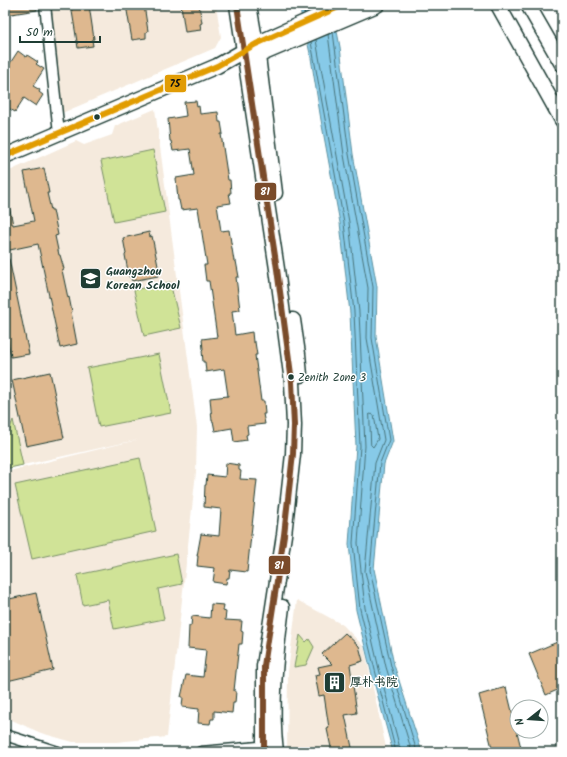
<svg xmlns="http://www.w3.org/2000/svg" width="567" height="757" viewBox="0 0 567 757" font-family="Kalam,'LXGW WenKai TC',sans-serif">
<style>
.built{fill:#f5eadd}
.green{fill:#d0e397;stroke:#789066}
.water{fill:#87cae8;stroke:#5d92a0}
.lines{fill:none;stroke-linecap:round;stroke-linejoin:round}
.shore{stroke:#49757c;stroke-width:1}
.building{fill:#deb88f;stroke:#1f3d34}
.street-casing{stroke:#1f3d34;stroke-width:13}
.secondary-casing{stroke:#1f3d34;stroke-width:17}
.street{stroke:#fff;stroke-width:10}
.secondary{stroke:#fff;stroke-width:14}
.bus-1-casing{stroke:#fff;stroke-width:9}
.bus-2-casing{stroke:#fff;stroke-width:9}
.bus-1{stroke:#7a4b2a;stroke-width:6}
.bus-2{stroke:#e19c05;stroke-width:6}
.bus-dot{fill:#1f3d34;stroke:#fff;stroke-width:1.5}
.labels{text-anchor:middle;stroke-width:3;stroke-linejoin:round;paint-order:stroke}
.bus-label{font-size:11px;fill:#1f3d34;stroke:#fff;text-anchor:start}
.poi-label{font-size:12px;font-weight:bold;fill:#1f3d34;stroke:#fff;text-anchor:start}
.line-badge{stroke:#fff;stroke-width:1.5}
.badge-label{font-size:11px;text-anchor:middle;font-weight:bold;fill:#fff}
.pale-badge-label{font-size:11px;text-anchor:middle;font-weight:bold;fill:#111}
</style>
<rect width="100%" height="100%" fill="#fff"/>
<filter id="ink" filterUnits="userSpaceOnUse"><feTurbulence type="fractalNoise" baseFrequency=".025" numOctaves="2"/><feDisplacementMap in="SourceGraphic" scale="8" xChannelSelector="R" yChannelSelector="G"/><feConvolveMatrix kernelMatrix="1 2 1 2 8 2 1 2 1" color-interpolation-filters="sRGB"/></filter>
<g filter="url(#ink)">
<g class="built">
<path d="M50,5h166l5,32 -6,11 -153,65z"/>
<path d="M155,109l42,318 -1,45 -29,265 -51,5h-43l-32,-9 -36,-16v-245l136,-33 -136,30v-296l71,-32 8,4 28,-10 3,-9z"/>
<path d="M297,600l46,25 21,22 23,105h-100l1,-80z"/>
</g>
<g class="green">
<path d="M153,150l12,62 -51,10 -13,-61z"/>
<path d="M170,282l11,46 -37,8 -10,-46z"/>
<path d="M159,354l12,59 -72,14 -12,-59z"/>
<path d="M13,420l10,45 -18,4v-29z"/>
<path d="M140,458l16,73 -124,28 -17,-74z"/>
<path d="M176,554l6,30 -24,5 6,30 -50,10 -6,-29 -25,5 -6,-30z"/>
<path d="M300,635l6,7 3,-3 5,8 -8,18 -12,2z"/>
</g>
<path class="water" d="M299,5h33l8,42 13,107 24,133 -1,50 17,104 -9,23 -10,105 20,96 28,87h-29l-22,-81 -15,-61 -7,-66 7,-98 -6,-133 -10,-90 -19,-103 -10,-62z"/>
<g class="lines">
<g class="shore">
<path d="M333,32l16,122 24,133 -1,51 17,102 -9,23 -10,107 21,96 26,86"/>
<path d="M328,34l16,121 24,133 -1,50 17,102 -9,23 -10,108 21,96 26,85"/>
<path d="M316,40l33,182 10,90 6,134 -7,97 7,65 14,61 22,83"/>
<path d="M311,42l33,181 10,89 6,134 -7,97 7,66 15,61 21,82"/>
<path d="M370,414l4,1 4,24 -5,8 -2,-2z"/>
</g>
</g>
<g class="building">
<path d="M5,5h31l1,5 -32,5z"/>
<path d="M71,5h18l5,34 -2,1 1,6 -15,2z"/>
<path d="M126,5h18l4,26 -2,1v6l-14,2z"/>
<path d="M181,5h18l3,18 -2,1 1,6 -16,2z"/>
<path d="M18,51l8,6 1,-2 11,7 -2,2 8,5 -11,17 7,4 -1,2 4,3 -7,11 -12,-8 -9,14 -10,-6v-35z"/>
<path d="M196,101l1,6 2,-1 1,8 18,-2 1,10h2l2,12h-2l7,46h2l1,13h-2l2,10 -14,2 4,26 8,-1 5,31h2l3,16h-3l4,33 -8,1 3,24 17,-3 1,10h2l2,13h-2l6,46h3l1,13h-2l2,10 -18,2 1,8 -2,1 1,5 -13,2 -2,-14 -17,3 -2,-10h-1l-2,-23 18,-2 -4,-27 -18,3 -1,-10h-2l-1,-12 1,-1 -1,-10 15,-2 -8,-56h-3l-2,-16h3l-9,-57 -17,2 -2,-10h-1l-2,-22 18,-3 -4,-26 -17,2 -2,-10h-1l-2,-22 18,-3 -2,-14z"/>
<path d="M44,168l5,25h-2l4,17h2l5,25 -3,1 4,19h1l4,14 -2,1 6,28 1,-1 3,15h-1l6,32 -17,4 -22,-104 -33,7v-45l4,-1 4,20 21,-4 -10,-49z"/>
<path d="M149,232l1,5 2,-1 7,35h-2l1,5 -26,5 -1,-4h-2l-4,-22 1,-1 -3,-16z"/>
<path d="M5,259h4l20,95 -18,3 -6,-31z"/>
<path d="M50,372l14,66 -38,8 -14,-66z"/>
<path d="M226,463l13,2v5l2,1 -1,8 17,1 -10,92 -17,-2 -1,8h-2l-1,6 -13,-2 2,-14 -18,-2 1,-10h-1l4,-22 18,2 2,-27 -17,-2 1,-22h1l1,-10 18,2z"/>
<path d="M36,593l17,77 -46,11 -2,-10v-71z"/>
<path d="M211,604l13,1 -1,6 3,1 -1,8 17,1 -1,10 2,1 -1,12h-3l-5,47h2l-1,12h-2l-1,10 -18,-2v8h-3l-1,5 -12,-1 1,-14 -17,-2 1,-10h-2l5,-22 17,2 3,-27 -18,-2 1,-22h2l1,-10 18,2z"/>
<path d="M345,633l14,13 4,15 -13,4 7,48 -12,2 8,37h-21l-5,-23 2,-1 -5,-33 -5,1 -4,-21 5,-1 -2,-7 14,-3 -10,-10z"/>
<path d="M562,640v48l-16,7 -17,-41z"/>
<path d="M506,687l16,65h-29l-14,-57z"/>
</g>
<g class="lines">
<defs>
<g id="street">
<path d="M45,5l14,128"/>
<path d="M5,735l53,17"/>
<path d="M201,752l69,-6"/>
</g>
<g id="secondary">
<path d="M237,5l40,264 15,113 2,43 -1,29 -9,81 -20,131v86"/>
<path d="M249,5l9,51 17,137"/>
<path d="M498,5l64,115"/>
<path d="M528,5l34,59"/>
<path d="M250,59l127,-54"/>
<path d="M5,156l212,-90 39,-22 87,-39"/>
<path d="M293,320l5,34 2,21"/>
<path d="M276,752c-6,-47 0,-99 6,-145"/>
</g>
</defs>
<use href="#street" class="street-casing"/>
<use href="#secondary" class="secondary-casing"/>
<use href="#street" class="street"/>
<use href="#secondary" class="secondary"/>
<defs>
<path id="bus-1" d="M237,5l40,264 15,113 2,43 -1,29 -9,81 -20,131v86"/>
<path id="bus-2" d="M5,156l212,-90 39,-22 87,-39"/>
</defs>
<use href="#bus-1" class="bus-1-casing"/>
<use href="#bus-2" class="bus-2-casing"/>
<use href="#bus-1" class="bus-1"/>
<use href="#bus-2" class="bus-2"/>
</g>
</g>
<defs>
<symbol id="school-square" viewBox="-11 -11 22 22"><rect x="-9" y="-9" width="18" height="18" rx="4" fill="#1f3d34" stroke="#fff"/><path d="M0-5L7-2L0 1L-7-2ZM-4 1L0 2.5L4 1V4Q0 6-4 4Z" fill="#fff"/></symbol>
<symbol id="building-square" viewBox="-11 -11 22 22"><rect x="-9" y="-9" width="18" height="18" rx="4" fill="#1f3d34" stroke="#fff"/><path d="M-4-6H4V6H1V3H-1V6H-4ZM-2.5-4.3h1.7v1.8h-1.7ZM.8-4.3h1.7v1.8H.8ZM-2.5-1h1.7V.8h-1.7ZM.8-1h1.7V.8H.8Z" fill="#fff"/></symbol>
</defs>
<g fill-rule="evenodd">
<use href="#school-square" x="78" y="266" width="25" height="25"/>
<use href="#building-square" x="322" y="670" width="25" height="25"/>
</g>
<g class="bus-dot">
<circle cx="97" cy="117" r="3.5"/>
<circle cx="291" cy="377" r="3.5"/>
</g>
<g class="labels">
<g class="bus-label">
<text x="298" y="381">Zenith Zone 3</text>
</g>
<g class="poi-label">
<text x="106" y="275">Guangzhou<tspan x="106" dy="14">Korean School</tspan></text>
<text x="350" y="686">厚朴书院</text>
</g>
</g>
<g class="line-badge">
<rect x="164" y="74" width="23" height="19" rx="4" fill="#e19c05"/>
<rect x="254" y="182" width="23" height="19" rx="4" fill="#7a4b2a"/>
<rect x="268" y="555" width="23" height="20" rx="4" fill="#7a4b2a"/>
</g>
<g class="badge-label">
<text x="265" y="195">81</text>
<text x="279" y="569">81</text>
</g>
<g class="pale-badge-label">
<text x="175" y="87">75</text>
</g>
<rect width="567" height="757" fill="none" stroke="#fff" stroke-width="20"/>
<rect x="10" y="10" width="547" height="737" fill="none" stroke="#1f3d34" stroke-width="1.5" filter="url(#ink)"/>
<g transform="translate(529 719) rotate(253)"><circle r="19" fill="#ffffff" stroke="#a5b1ae"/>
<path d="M0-3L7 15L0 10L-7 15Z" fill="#1f3d34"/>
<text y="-6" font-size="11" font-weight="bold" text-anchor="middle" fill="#1f3d34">N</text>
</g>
<path d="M20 36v6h80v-6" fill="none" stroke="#1f3d34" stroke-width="2"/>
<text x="26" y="36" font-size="12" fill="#1f3d34" stroke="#ffffff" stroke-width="3" paint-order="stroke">50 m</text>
</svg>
